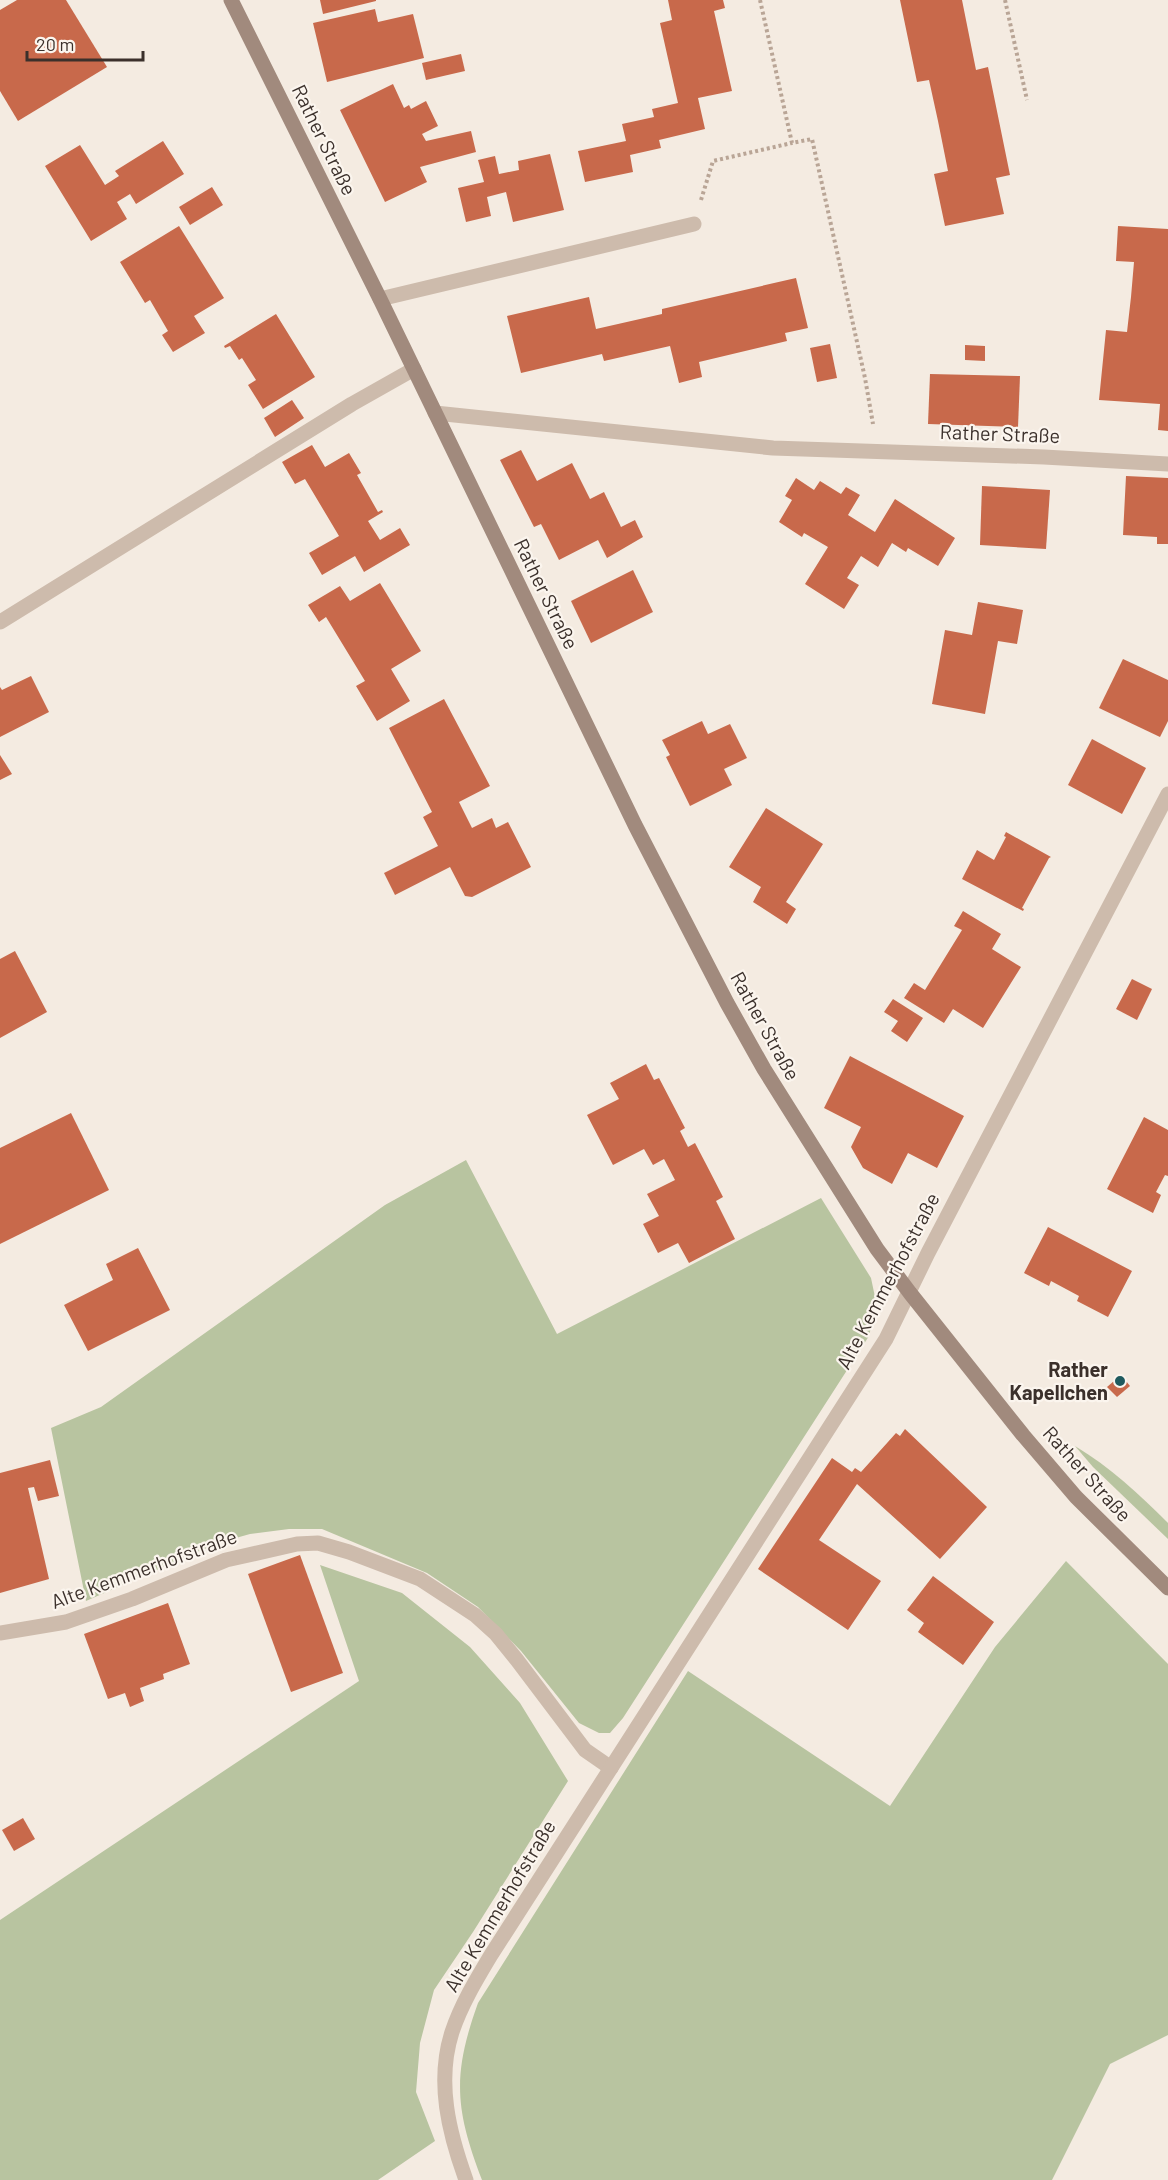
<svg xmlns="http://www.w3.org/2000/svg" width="1168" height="2180" viewBox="0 0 1168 2180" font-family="Barlow,sans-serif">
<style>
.green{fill:#b8c4a0}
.building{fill:#c8694b}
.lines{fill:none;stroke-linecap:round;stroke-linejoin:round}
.path{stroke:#b9a596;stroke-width:4;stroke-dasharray:3 3;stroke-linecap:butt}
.lane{stroke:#cdbbac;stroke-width:15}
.street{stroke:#cdbbac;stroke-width:15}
.secondary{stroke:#a18a7d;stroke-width:15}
.poi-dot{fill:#1f5a5e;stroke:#fbf5ee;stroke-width:2}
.labels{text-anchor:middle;stroke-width:4.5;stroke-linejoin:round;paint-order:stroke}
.street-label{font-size:20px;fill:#3b302b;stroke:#fbf5ee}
.poi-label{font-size:20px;font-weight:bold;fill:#3b302b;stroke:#fbf5ee;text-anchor:end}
</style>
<rect width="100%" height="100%" fill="#f4ebe1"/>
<g class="green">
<path d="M466,1160l91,174 264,-136 50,80 4,19 -1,17 -5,22 -246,382 -13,15h-11l-20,-10 -58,-72 -43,-44 -51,-34 -105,-44h-33l-39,5 -32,9 -132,58 -35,-173 50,-21 284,-202z"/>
<path d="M1075,1446c35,21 64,48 93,77v16l-75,-72z"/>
<path d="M1066,1561l102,103v371l-58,29 -58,116h-570c-27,-71 -30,-105 -4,-177l210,-332 202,135 105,-159z"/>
<path d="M320,1565l82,28 68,54 50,56 48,78 -95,151 -39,58 -14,53 -4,49 19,49 -57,39h-378v-260l359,-239z"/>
</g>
<g class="building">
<path d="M17,0h49l41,67 -89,54 -18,-30v-81z"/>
<path d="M320,0h56v1l-53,13z"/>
<path d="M668,0h55l2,8 -11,3 18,80 -34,7 7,31 -46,11 2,8 -31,7 3,17 -48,10 -7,-31 48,-10 -4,-17 32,-7 -2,-8 26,-6 -18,-80 12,-3z"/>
<path d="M900,0h62l14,70 12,-3 22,108 -14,3 8,36 -59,12 -11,-52 14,-3 -10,-50 -9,-41 -12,2z"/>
<path d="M375,9l3,13 35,-8 11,44 -97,24 -14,-59z"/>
<path d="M461,54l4,17 -39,9 -4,-17z"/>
<path d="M393,84l11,24 5,-3 2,4 15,-8 12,25 -16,8 4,7 45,-10 5,21 -56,15 7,15 -42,20 -45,-92z"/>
<path d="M163,141l21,33 -48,30 -6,-10 -13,8 10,17 -36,22 -46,-75 35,-21 25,40 14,-9 -4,-5z"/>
<path d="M550,154l14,56 -51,12 -7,-30 -19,5 4,19 -25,6 -8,-34 26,-6 -6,-22 17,-4 4,18 20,-4 -1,-9z"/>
<path d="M212,187l11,18 -33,20 -11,-18z"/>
<path d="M179,226l45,72 -30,18 11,17 -32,19 -11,-17 6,-4 -18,-31 -5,3 -25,-41z"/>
<path d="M1118,226l50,3v202l-10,-1 2,-26 -61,-4 7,-70 21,2 4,-35 3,-35 -18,-1z"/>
<path d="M796,278l12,50 -23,5 2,8 -88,21 3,15 -23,6 -9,-37 -66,15 -2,-7 -81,19 -14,-57 82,-19 7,32 66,-15v-5z"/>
<path d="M276,314l39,63 -52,32 -15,-24 8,-5 -14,-22 -3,2 -9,-14 -5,2 -1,-2z"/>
<path d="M830,344l7,34 -20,4 -7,-34z"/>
<path d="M965,345l20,1v15l-20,-1z"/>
<path d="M930,374l90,2 -2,51 -90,-3z"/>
<path d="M292,400l12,18 -29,19 -11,-19z"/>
<path d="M312,445l13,22 24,-14 12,20 -4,2 21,37 4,-2 1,2 -15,9 12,19 20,-12 10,17 -46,27 -9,-16 -33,19 -13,-22 30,-17 -34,-57 -10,5 -13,-22z"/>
<path d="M521,450l16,31 35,-18 18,36 14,-7 17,35 14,-7 8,17 -36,21 -9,-18 -39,20 -18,-36 -7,3 -34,-67z"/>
<path d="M1126,476l42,2v66h-11v-7l-34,-2z"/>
<path d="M796,478l18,12 6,-9 21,13 5,-7 14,8 -12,20 27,17 20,-33 60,39 -17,28 -30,-18 -2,4 -14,-9 -14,24 -17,-11 -14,22 12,7 -15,24 -39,-25 23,-37 -24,-14 -2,4 -23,-15 13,-22 -7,-4z"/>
<path d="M982,486l68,4 -4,59 -66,-4z"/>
<path d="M633,570l20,42 -62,31 -20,-42z"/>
<path d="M380,583l41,68 -30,18 19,32 -33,20 -21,-35 9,-5 -39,-64 -7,5 -11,-17 32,-19 10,15z"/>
<path d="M978,602l45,8 -6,34 -19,-3 -13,73 -53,-10 13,-74 27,5z"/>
<path d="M1123,659l45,21v41l-8,16 -61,-29z"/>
<path d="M31,676l18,36 -49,25v-50l2,3z"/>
<path d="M444,699l46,87 -31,16 13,26 20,-10 4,10 12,-6 23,45 -59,30 -7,-1 -15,-29 -55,28 -11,-22 54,-27 -15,-29 9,-5 -43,-84z"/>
<path d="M702,721l6,13 22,-10 17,34 -23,11 8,16 -42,21 -24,-49 4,-2 -8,-15z"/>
<path d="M1092,739l54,29 -24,46 -54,-29z"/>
<path d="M0,755l12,19 -12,6z"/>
<path d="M766,808l57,36 -37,58 10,7 -9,15 -34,-22 8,-15 -32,-20z"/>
<path d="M1006,832l45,25 -2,1 -27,50 2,1 -1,2 -61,-32 15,-29 17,10 12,-23 -2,-1z"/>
<path d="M963,911l38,23 -9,15 29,18 -38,61 -30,-19 -9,14 -40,-25 10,-15 11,7 37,-60 -8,-4z"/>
<path d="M15,951l32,61 -47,26v-79z"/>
<path d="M1132,979l20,10 -15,31 -21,-11z"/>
<path d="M893,999l30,19 -16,24 -16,-11 7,-10 -14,-9z"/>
<path d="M850,1056l114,60 -27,52 -29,-15 -16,31 -29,-16 -12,-21 10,-20 -37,-19z"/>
<path d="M646,1064l8,16 5,-2 26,50 -5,3 8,16 7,-4 11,21 17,33 -7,4 19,38 -46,24 -11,-20 -20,10 -15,-29 16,-8 -12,-22 28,-14 -11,-21 -11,6 -9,-16 -31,16 -26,-50 32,-16 -9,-16z"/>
<path d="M71,1113l38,77 -109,54v-96z"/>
<path d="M1144,1117l24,13v46l-3,-1 -9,17 5,3 -8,18 -46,-24z"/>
<path d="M1048,1227l84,44 -24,46 -31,-16 2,-5 -28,-15 -2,5 -25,-13z"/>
<path d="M138,1248l32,62 -82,41 -24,-46 49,-25 -7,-16z"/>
<path d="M1121,1375l9,11 -13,11 -10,-10z"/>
<path d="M905,1429l82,78 -47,52 -83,-75 -38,56 62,41 -33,49 -90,-61 74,-111 20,14 3,-4 6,4 35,-39 4,3z"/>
<path d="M50,1460l9,36 -21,5 -4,-14 -6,1 21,91 -49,14v-120z"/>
<path d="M300,1555l43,118 -52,19 -43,-118z"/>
<path d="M933,1576l61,46 -31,43 -45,-33 6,-9 -17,-13z"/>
<path d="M168,1603l22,61 -27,10 1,5 -24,9 4,13 -14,6 -5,-14 -17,6 -24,-65z"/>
<path d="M23,1818l12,21 -21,12 -12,-21z"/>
</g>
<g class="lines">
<g class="path">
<path d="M760,0l32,143 20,-4 53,239 8,46"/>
<path d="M1005,0l22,100"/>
<path d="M701,200l12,-39 79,-18"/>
</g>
<g class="lane">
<path d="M380,299l314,-75"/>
<path d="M0,622l352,-218 62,-35"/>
<path d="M0,1633l66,-11 66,-23 94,-39 71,-16 21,-1 31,9 71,27 55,36 21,19 21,26 68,90 26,18"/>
</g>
<g class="street">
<path d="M435,413l338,35 271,9 124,7"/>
<path d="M466,2180c-17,-47 -30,-98 -14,-148 9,-27 24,-52 39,-77l395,-616 42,-86 240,-459"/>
</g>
<path class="secondary" d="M231,0l149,299 255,526 92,178 37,66 113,180 33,44 113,142 53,62 92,91"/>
</g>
<circle class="poi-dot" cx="1120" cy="1381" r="6"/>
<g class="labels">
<g class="street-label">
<text transform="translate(324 140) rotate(64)" y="7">Rather Straße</text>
<text transform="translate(1000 434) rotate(2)" y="7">Rather Straße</text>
<text transform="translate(546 594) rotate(64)" y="7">Rather Straße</text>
<text transform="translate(765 1026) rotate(61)" y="7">Rather Straße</text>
<text transform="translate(888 1281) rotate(-62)" y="7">Alte Kemmerhofstraße</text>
<text transform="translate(1087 1474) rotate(48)" y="7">Rather Straße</text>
<text transform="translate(144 1569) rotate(-20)" y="7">Alte Kemmerhofstraße</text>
<text transform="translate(500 1906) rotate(-59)" y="7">Alte Kemmerhofstraße</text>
</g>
<g class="poi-label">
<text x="1108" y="1377">Rather<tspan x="1108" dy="23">Kapellchen</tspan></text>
</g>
</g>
<path d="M27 51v9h116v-9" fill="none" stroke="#3b302b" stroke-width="3"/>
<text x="36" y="51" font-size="18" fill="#3b302b" stroke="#fbf5ee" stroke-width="4.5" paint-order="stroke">20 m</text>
</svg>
